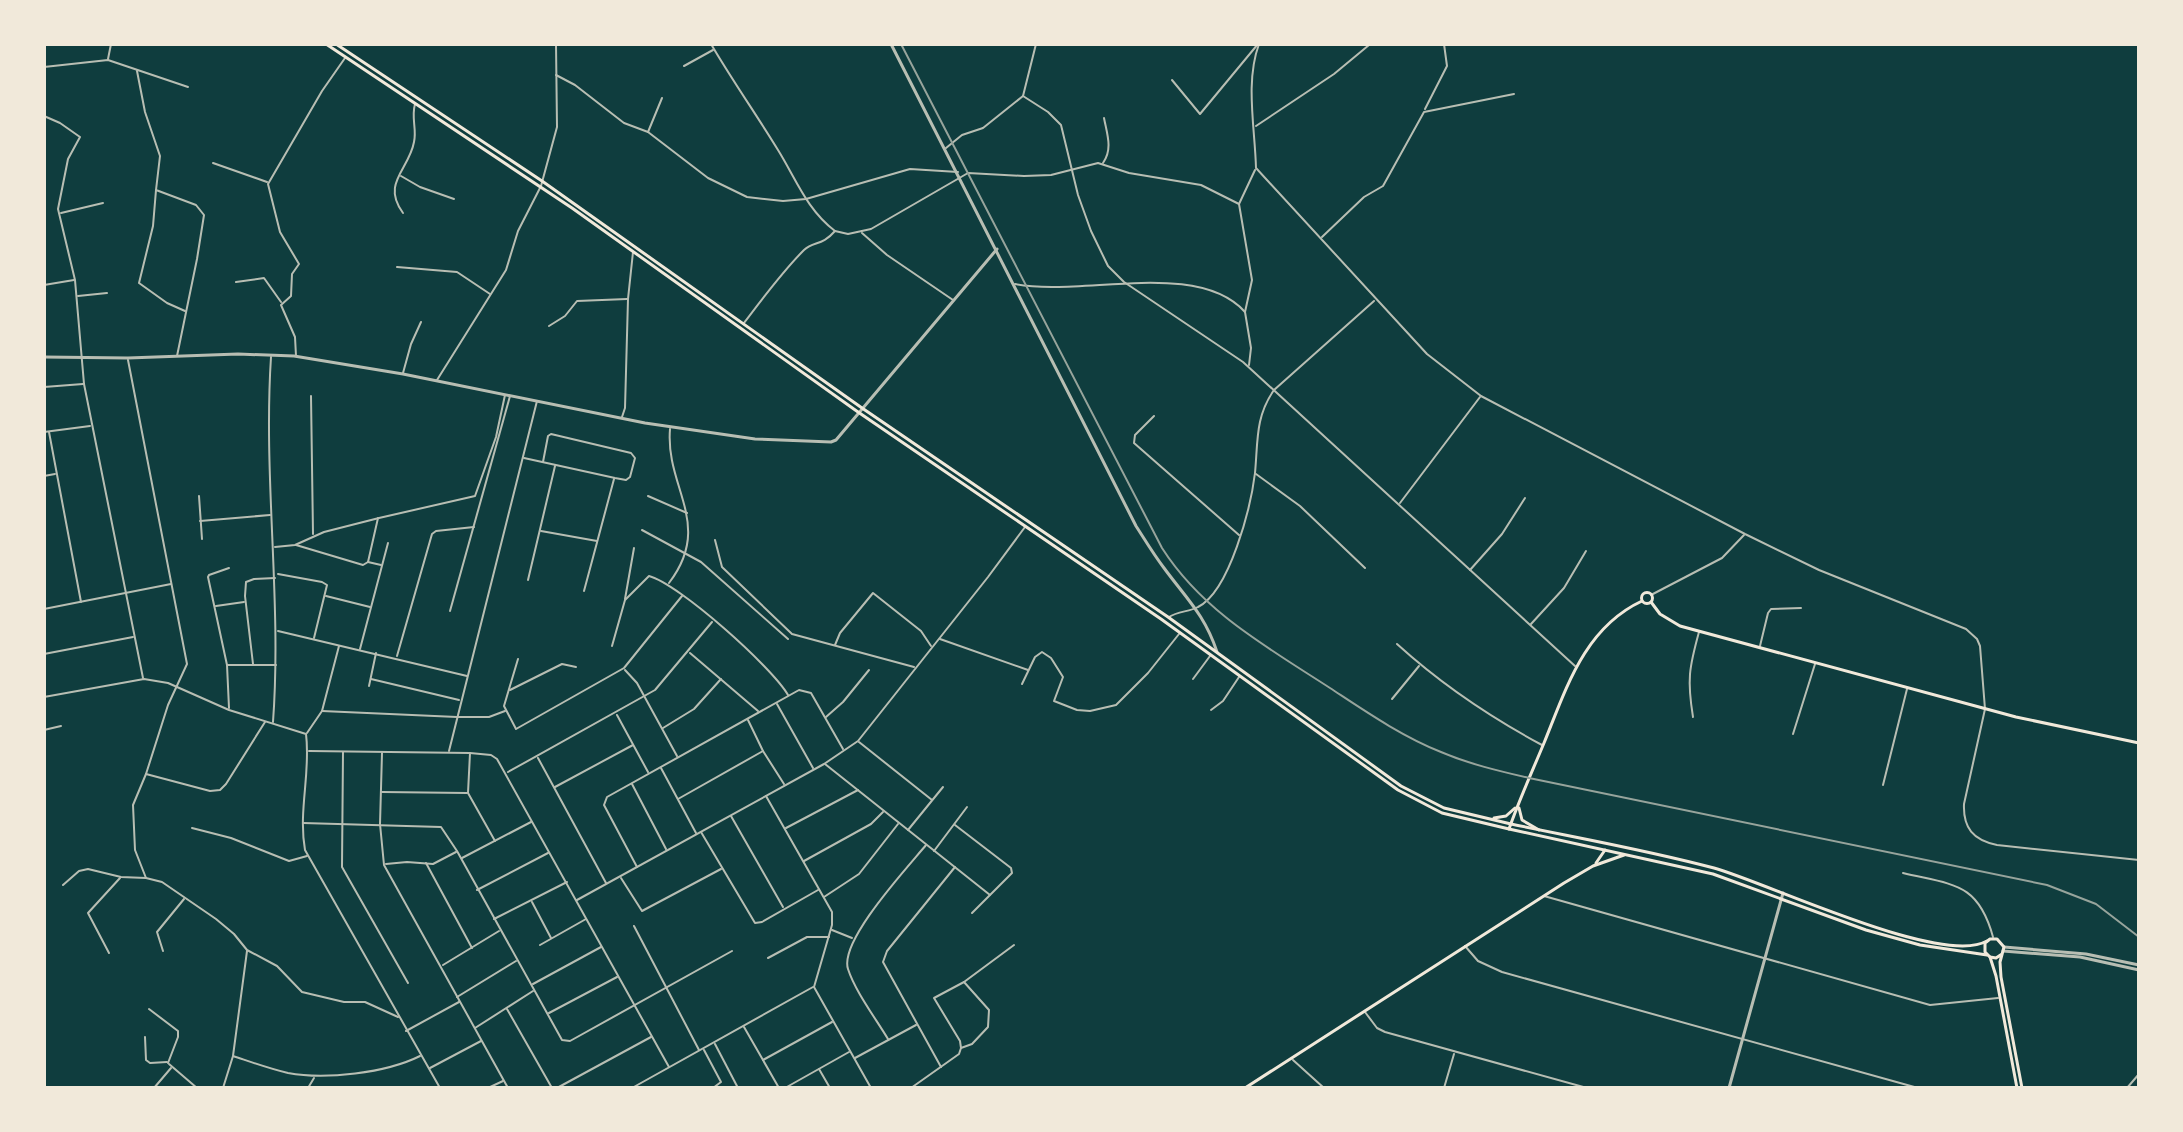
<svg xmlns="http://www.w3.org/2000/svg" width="2183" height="1132" viewBox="0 0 2183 1132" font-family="'PT Sans',sans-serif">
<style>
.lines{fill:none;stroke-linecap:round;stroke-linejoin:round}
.minor{stroke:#b8beb3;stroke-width:2}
.tertiary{stroke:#b8beb3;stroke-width:3}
.secondary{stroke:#f1e9da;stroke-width:3}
.primary{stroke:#f1e9da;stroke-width:3}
.rail{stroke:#97a49c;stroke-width:2}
</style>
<rect width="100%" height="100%" fill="#0f3d3e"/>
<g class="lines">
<g class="minor">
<path d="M711,44c21,36 45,70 67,106 18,29 29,60 57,81"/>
<path d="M1036,44l-13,52 25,16 13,13 17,70 13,36 17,35 16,16 119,80 332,304"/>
<path d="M1259,44c-14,38 -4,84 -3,124l171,186 54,42 264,138 74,36 147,59 11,10 3,7 5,63 -21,95c-1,24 9,36 33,41l142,15"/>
<path d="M108,59l3,-15"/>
<path d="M684,66l29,-16"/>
<path d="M44,67l64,-7 80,27"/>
<path d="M137,71l8,41 15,44 -4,34 40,15 8,10 -7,44 -20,97"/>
<path d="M556,75l19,10 49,38 24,9 60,46 39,19 36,4 23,-2 104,-30 48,3"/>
<path d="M1172,80l28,34 58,-70"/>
<path d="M1425,109l22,-43 -3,-22"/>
<path d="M44,116l16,7 20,14 -12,22 -10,50 17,71 9,104 59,294"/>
<path d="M1256,126l78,-52 35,-29"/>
<path d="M648,132l14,-34"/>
<path d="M946,148l16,-13 21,-7 40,-32"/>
<path d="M213,163l54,19"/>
<path d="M1103,163c10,-14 4,-29 1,-45"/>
<path d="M401,176l19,11 34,12"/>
<path d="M156,190l-3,36 -14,57 28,20 18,8"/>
<path d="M61,213l42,-10"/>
<path d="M403,213c-22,-30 6,-43 11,-71 3,-13 -3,-24 1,-38"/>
<path d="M862,233l25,22 66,45"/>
<path d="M1322,237l42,-40 19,-11 41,-74 90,-18"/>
<path d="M397,267l60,5 33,22"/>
<path d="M236,282l28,-4 17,24"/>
<path d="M1015,284c67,13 182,-25 230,28"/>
<path d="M44,285l30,-5"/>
<path d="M78,296l29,-3"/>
<path d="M744,323c19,-25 38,-51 60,-73 10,-9 18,-4 31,-19l13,3 23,-5 97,-56 56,3 27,-1 47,-12 31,10 72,12 38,19"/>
<path d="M549,326l16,-10 12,-15 50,-2"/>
<path d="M296,356l-1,-19 -14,-32 10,-9 1,-22 7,-10 -19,-32 -12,-48 54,-93 23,-33"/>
<path d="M271,357c-8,122 11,243 2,365"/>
<path d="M128,360l59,304 -19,41 -22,69 -13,31 2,45 11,28"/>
<path d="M1249,365l2,-17 -6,-36 7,-32 -13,-76 16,-34"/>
<path d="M403,373l8,-29 10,-22"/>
<path d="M437,380l69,-110 12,-39 23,-45 16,-59 -1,-83"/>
<path d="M44,387l39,-3"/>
<path d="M311,396l2,138"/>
<path d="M1154,416l-19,19 -1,8 105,92"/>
<path d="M622,417l3,-9 3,-109 5,-47"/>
<path d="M44,432l46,-6"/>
<path d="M49,432l32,170"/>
<path d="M524,458l91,20 11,2 4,-3 5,-19 -4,-5 -80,-19 -3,2 -5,26"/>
<path d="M1256,474l44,32 65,62"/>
<path d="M44,476l11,-2"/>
<path d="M199,496l3,43"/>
<path d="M648,496l39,17"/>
<path d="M1400,503l80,-106"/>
<path d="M200,521l70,-6"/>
<path d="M642,530l59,32 87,77"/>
<path d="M541,531l56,10"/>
<path d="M715,540l7,27 70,67 122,33"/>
<path d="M296,545l67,20 5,-3 10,-44"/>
<path d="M275,547l20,-2 29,-13 55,-14 96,-22 21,-59 9,-42"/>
<path d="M368,562l13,3"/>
<path d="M1470,570l32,-36 23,-36"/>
<path d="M278,574l44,8 5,3 -13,53"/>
<path d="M528,580l27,-114"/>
<path d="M669,583c45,-59 -4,-95 1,-154"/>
<path d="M584,591l30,-112"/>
<path d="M1651,595l71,-37 22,-23"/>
<path d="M326,596l44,11"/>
<path d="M625,599l9,-51"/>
<path d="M216,606l28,-4"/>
<path d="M44,609l127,-25"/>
<path d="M450,611l60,-215"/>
<path d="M1169,617c9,-6 20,-5 29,-10 32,-16 53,-101 57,-134 3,-31 0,-56 19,-83l100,-89"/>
<path d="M1531,624l33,-36 22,-37"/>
<path d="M278,631l189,45"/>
<path d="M940,639l88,31"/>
<path d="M1397,644c44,40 93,73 145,101"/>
<path d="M835,645l5,-12 33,-40 48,38 10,15"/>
<path d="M612,646l13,-46 24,-24c30,8 123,91 139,119"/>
<path d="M1760,646l8,-33 3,-4 30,-1"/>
<path d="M360,649l28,-106"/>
<path d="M690,653l68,58"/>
<path d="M44,654l89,-17"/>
<path d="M397,656l35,-122 4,-3 38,-4"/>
<path d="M518,659l-14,47 12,23 108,-61 58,-72"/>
<path d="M253,664l-8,-68 1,-14 8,-3 21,-1"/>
<path d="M227,665h49"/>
<path d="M625,670l12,13 40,73"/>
<path d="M371,679l88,21"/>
<path d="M1193,679l17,-23"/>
<path d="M1022,684l13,-27 7,-5 9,6 12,19 -9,24 23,9 13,1 26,-6 32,-32 31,-39"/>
<path d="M369,686l7,-33"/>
<path d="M510,690l52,-26 14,3"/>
<path d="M44,697l100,-18 24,4 61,27 77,24c5,38 -8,77 -1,116l135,238"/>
<path d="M1392,699l27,-33"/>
<path d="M777,704l36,64"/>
<path d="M229,708l-2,-43 -19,-88 1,-2 20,-7"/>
<path d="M1211,710l12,-9 16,-24"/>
<path d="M322,711l135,6h32l16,-6"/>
<path d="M617,715l31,57"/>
<path d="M826,717l17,-15 26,-32"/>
<path d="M1693,717c-6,-37 -4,-49 6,-85"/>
<path d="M748,720l15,31 21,33"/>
<path d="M663,728l31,-19 27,-30"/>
<path d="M44,730l17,-4"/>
<path d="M307,733l15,-22 17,-65"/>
<path d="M1793,734l22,-70"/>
<path d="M859,742l73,58"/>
<path d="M309,751l161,2 21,2 6,4 172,308"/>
<path d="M449,751l88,-350"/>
<path d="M343,752l-1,115 66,116"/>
<path d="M382,753l-2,71 4,41 124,223"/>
<path d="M470,753l-2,40 27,48"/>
<path d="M538,758l68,125"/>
<path d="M825,764l165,131"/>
<path d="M661,768l35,65"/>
<path d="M508,772l147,-82 57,-68"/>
<path d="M146,774l64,17 10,-1 6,-6 39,-62"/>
<path d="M632,784l34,65"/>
<path d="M1883,785l24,-96"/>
<path d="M555,787l78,-42"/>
<path d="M382,792l85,1"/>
<path d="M766,796l66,116v13l-18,62 57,101"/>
<path d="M678,799l85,-48"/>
<path d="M731,816l52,91"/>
<path d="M303,823l138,4 16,24 105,189 8,1 162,-90"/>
<path d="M955,825l56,43 1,5 -40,40"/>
<path d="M192,828l39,10 58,23 18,-5"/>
<path d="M786,828l72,-38"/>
<path d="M908,830l35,-43"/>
<path d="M701,832l54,91 7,-1 56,-32"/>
<path d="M934,851l33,-44"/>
<path d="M462,858l69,-36"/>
<path d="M804,861l67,-37 12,-12"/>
<path d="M426,863l46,85"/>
<path d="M386,864l21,-2 26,2 23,-12"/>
<path d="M637,867l-33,-62 3,-8 192,-107 12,3 32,56"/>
<path d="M1903,873c50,12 75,9 90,64"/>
<path d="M621,878l21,33 79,-42"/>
<path d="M63,885l16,-14 9,-2 33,8 25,1 16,4 54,37 18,15 13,16 30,16 25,26 42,10h21l33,15"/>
<path d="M477,890l71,-37"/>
<path d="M1544,896l386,109 68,-7"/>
<path d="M824,897l35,-23 39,-50"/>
<path d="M577,900l247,-136 34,-23 130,-164 37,-50"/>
<path d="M532,902l19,36"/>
<path d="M494,919l73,-37"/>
<path d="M634,926l65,124"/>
<path d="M832,930l20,8"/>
<path d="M540,945l46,-26"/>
<path d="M1465,946l13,15 24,11 416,116"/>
<path d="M163,951l-6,-19 27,-33"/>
<path d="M109,953l-21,-40 32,-35"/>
<path d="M768,958l39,-21h22"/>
<path d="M443,965l56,-34"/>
<path d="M533,984l68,-37"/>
<path d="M457,997l59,-36"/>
<path d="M149,1009l29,22v6l-10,26"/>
<path d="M507,1009l45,79"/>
<path d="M1365,1012l12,16 8,4 202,56"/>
<path d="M549,1013l68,-36"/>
<path d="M744,1027l35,61"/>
<path d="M475,1028l58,-37"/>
<path d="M406,1031l53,-29"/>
<path d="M145,1037l1,23 4,3 17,-1"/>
<path d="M888,1039c-12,-20 -33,-48 -40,-70 -9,-28 59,-101 78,-124"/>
<path d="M715,1044l23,44"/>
<path d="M961,1048l-1,-7 -26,-43 30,-16 50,-37"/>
<path d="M704,1050l17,32 -8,6"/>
<path d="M233,1056c18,6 37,13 55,17 37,7 98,0 132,-17"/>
<path d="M855,1058l61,-33"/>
<path d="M763,1060l69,-38"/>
<path d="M1293,1060l31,28"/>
<path d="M169,1064l28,24"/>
<path d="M941,1067l-58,-105 4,-11 68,-84"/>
<path d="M430,1068l51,-27"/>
<path d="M819,1069l11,19"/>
<path d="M154,1088l17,-20"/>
<path d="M223,1088l10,-32 14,-105"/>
<path d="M308,1088l6,-10"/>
<path d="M488,1088l15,-7"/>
<path d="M557,1088l94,-51"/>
<path d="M632,1088l181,-101"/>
<path d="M785,1088l64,-36"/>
<path d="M911,1088l48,-34 2,-6 11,-4 16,-17 1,-17 -25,-28"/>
<path d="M1444,1088l10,-34"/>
<path d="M2127,1088l12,-14"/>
</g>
<g class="tertiary">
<path d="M891,44l245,482c9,14 18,29 28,42 22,30 41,47 53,84"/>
<path d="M44,357l84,1 110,-4 56,2 109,18 242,49 110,16 76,3 5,-2 161,-191"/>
<path d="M2004,947l82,7 53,11"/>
<path d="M2003,951l77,6 59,13"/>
<path d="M1729,1088l54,-195"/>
</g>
<g class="secondary">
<path d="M1511,824c67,14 136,26 203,44 54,15 227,99 273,73"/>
<path d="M1509,829l204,45 153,56 54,15 67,10"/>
<path d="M1596,863l9,-13"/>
<path d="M2002,954l-6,4 -6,-1 -5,-5v-9l5,-4h7l7,8 -4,15 1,15 21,111"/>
<path d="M1990,957l6,19 21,112"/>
<path d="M1245,1088l319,-205 29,-17 31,-11"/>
</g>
<g class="primary">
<path d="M326,44l246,164 286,204 303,207 237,171 44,23 67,16c10,-29 23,-57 35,-86 22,-54 40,-115 98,-142"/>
<path d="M336,44l206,137 320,227 306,209 233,169 43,22 67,16"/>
<circle cx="1647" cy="598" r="5.5"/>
<path d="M1651,602l9,12 20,12 336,91 123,26"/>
<path d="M1519,808l3,12 17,10"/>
<path d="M1494,818l12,-2 9,-8"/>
</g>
<path class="rail" d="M901,44l261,504c41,64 105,99 168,140 35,23 71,48 111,64 28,12 58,19 88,26l518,107 49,19 43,33"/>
</g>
<rect width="2183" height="1132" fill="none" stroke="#f1e9da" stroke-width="92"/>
</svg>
